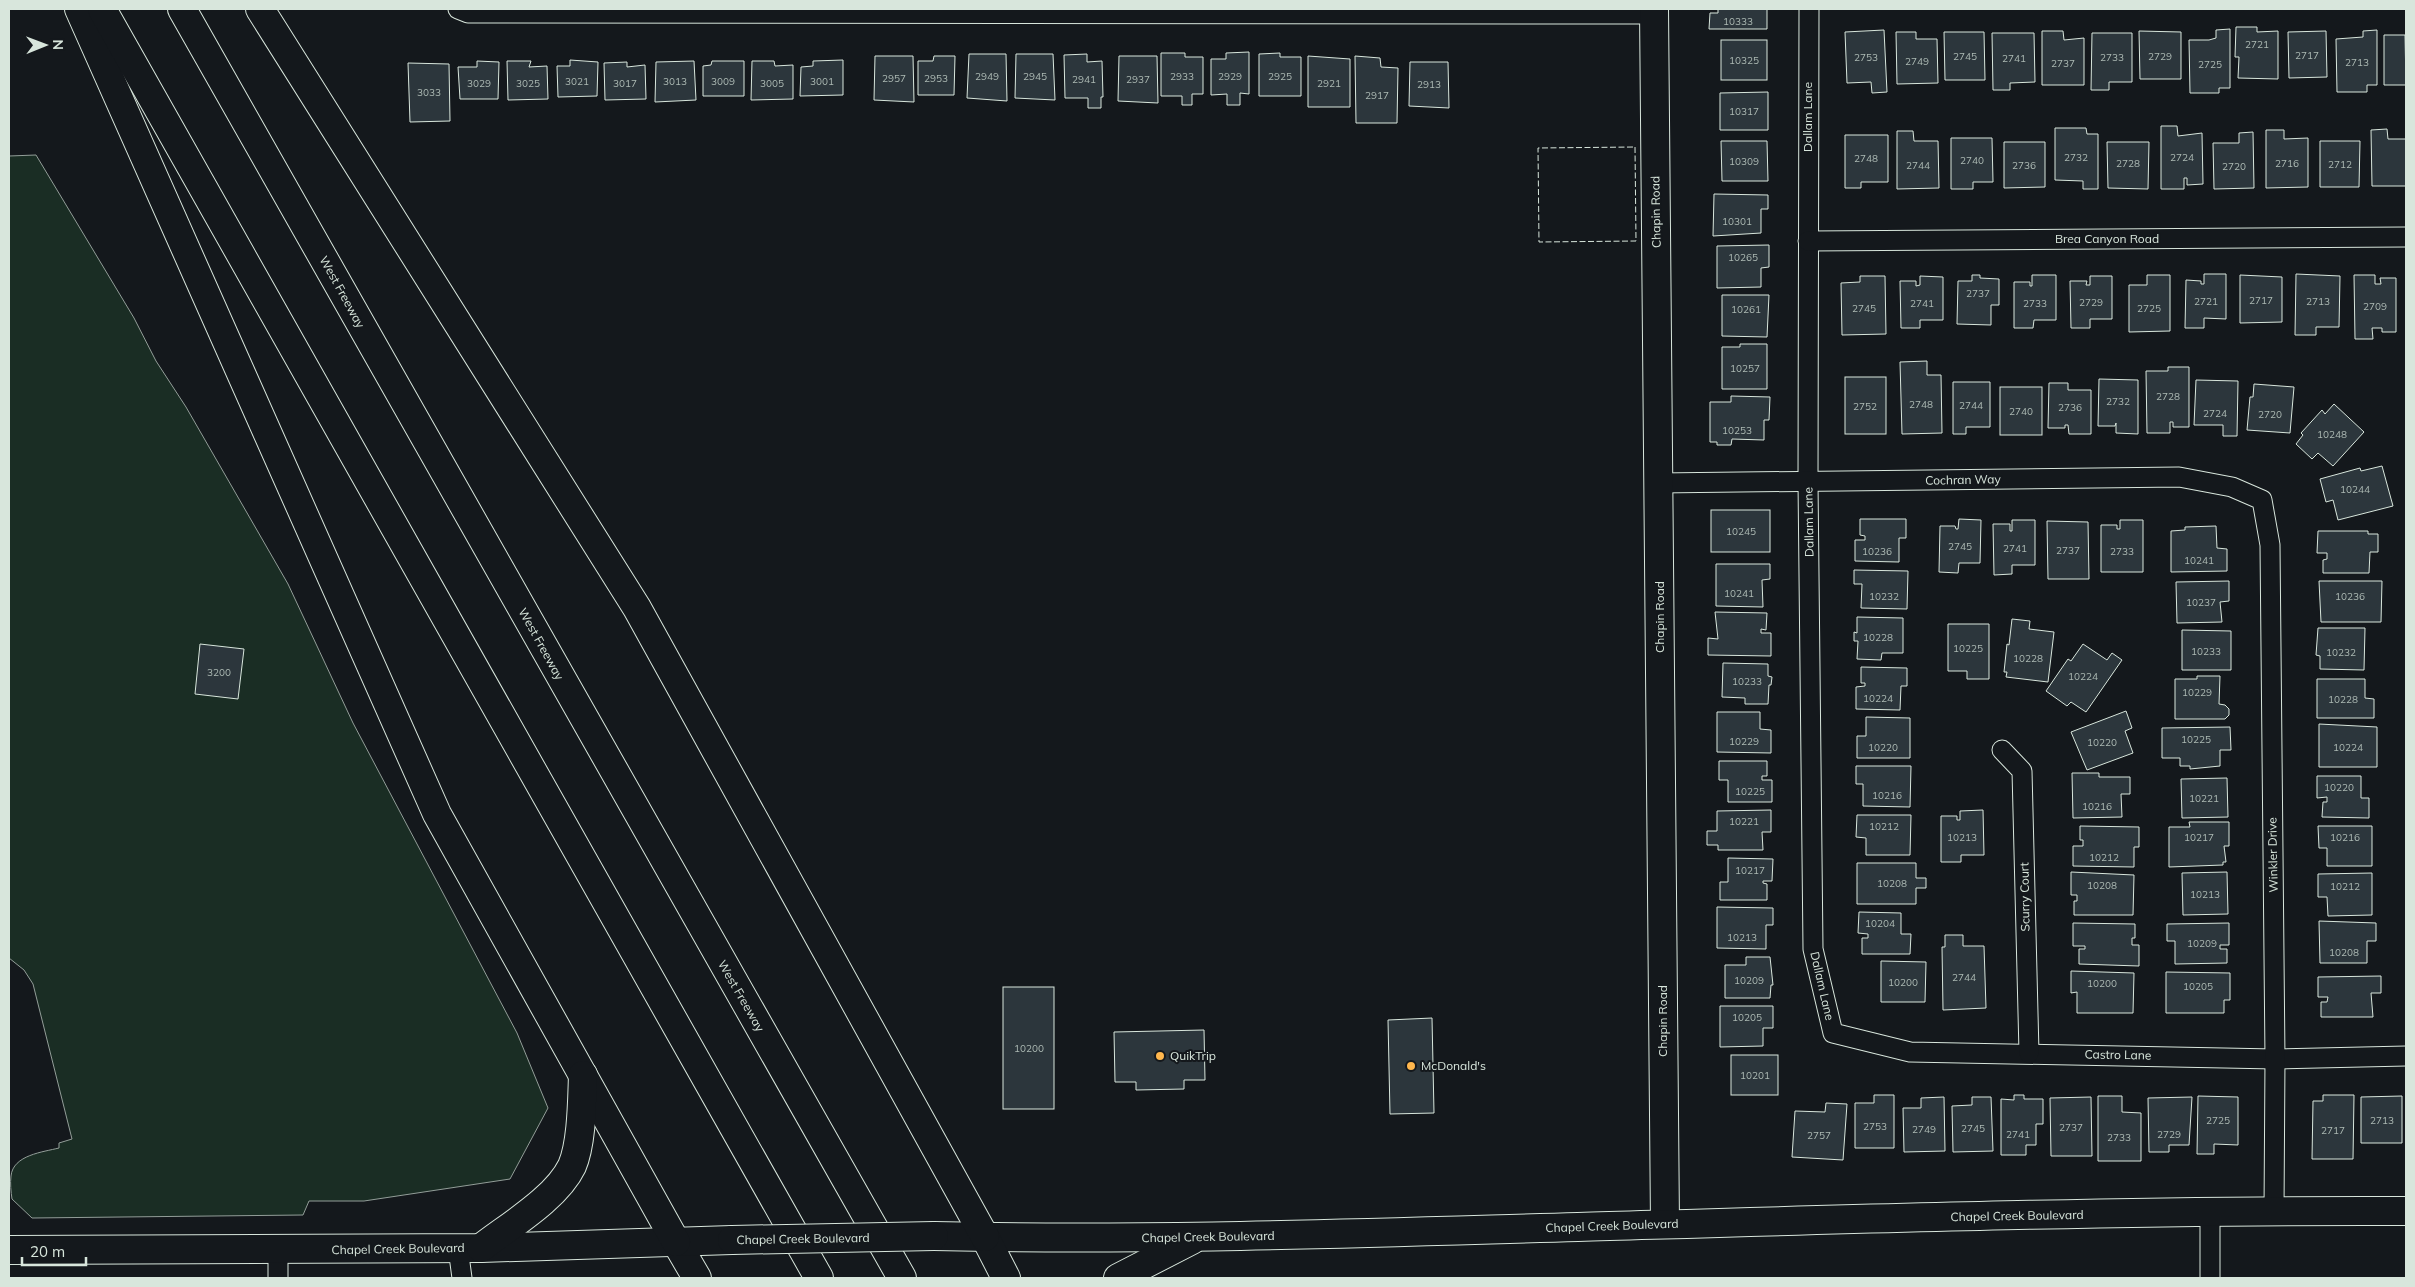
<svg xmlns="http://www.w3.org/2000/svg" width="2415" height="1287" viewBox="0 0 2415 1287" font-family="Mulish,sans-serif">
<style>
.green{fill:#1a2d24;stroke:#939e99}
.building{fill:#2c363c;stroke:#d8e6dc}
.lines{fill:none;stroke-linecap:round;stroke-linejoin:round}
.street-casing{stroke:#d8e6dc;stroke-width:21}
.secondary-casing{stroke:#d8e6dc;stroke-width:30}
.highway-casing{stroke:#d8e6dc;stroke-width:30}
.street{stroke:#14181c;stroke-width:19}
.secondary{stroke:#14181c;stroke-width:28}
.highway{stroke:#14181c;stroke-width:28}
.secondary-bridge-casing{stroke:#d8e6dc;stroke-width:30;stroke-linecap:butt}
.secondary-bridge{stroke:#14181c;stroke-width:28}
.fence{stroke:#d8e6dc;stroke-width:1;stroke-dasharray:6 2.5;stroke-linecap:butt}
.poi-dot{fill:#ffb74d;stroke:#14181c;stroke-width:2}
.labels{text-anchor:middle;stroke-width:4;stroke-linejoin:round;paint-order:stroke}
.number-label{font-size:10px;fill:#adbab4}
.street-label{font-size:12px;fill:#d8e6dc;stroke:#14181c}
.poi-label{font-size:12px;fill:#d8e6dc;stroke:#14181c;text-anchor:start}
</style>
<rect width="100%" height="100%" fill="#14181c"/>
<path class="green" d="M36,155l98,163 22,43 30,46 102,177 65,139 164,310 31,75 -38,71 -146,22h-55l-6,14 -271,3 -20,-19c-1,-7 -2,-16 -1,-23 2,-21 32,-24 48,-28v-5l13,-4 -39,-155 -9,-14 -15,-12v-802z"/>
<g class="building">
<path d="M1718,9h49v20h-58l1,-16h8z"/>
<path d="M2236,27h21v5l21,-1v48l-40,-1 1,-21h-4z"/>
<path d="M2230,29v59h-11v5h-29l-1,-53h20l7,-2v-8z"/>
<path d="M1884,30l3,62 -15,1 -1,-11 -24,1 -2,-51z"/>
<path d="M2377,30v55h-10v7h-30l-1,-53 27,-2v-6z"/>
<path d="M2042,31h21l1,9 20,-2v47h-42z"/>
<path d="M2139,31l42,1v47h-41z"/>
<path d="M2326,31l1,46 -38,1 -1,-46z"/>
<path d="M1896,32h20v7h21l1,44 -41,1z"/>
<path d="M1944,32h40l1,48h-40z"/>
<path d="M1992,33h42l1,49 -25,1v7h-17z"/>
<path d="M2092,33h40v49h-23v8h-18z"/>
<path d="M2384,35h21l1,50h-22z"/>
<rect x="1721" y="40" width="46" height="40"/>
<path d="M1249,52v42l-9,-1v12h-13v-11l-16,1v-36h15v-6z"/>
<path d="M1161,53h24v4h18v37h-11v11h-10v-9h-21z"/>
<path d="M1280,53v4h21v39h-42v-42z"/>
<path d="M969,54h37l1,47 -40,-3z"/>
<path d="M1016,54h37l2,46 -40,-2z"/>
<path d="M1087,54v8l15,-1 1,36h-2v11h-13v-10h-23l-1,-43z"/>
<path d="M875,56h38l1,46 -40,-2z"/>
<path d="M934,56h21l-1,39h-36v-34h15z"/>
<path d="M1119,56h38l1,47 -40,-2z"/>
<path d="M1308,56l42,3v48h-42z"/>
<path d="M1355,56l25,2 1,9 17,1 -1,55h-41z"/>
<path d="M570,60l28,2 -1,34 -39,1 -1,-31h13z"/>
<path d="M843,60v35l-43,1 1,-29 12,-1v-5z"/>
<path d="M477,61l22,1 -1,37h-38l-2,-32h19z"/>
<path d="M507,61h24l-2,6 18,-1 1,33 -40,1z"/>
<path d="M694,61l2,39 -41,2 1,-40z"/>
<path d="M712,61h32v35h-41v-30l8,-1z"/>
<path d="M752,61h22l1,5 18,-1v34l-42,1z"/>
<path d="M627,62v5l18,-2 1,34 -41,1 -1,-37z"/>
<path d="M1410,62h38l1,46 -40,-2z"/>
<path d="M408,63l41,1 1,57 -40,1z"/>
<path d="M1768,92v38h-48v-37z"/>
<path d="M2161,126h16l1,10 24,-3 1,51 -16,1v-7h-3v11h-23z"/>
<path d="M2055,128h31l1,6h11v55h-15v-8l-28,-1z"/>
<path d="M2387,129l1,10h18v47h-34l-1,-56z"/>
<path d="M2266,130h18v9l24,-1v49l-42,1z"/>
<path d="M1897,131h16l1,10h24l1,47 -42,1z"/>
<path d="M2253,132l1,56 -40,1 -1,-46h26v-10z"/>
<path d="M1845,135h43v47h-27v6h-16z"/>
<path d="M1951,138h41l1,44h-20v7h-22z"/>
<path d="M1721,141h46l1,40h-46z"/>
<path d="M2320,141h40l-1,46h-39z"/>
<path d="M2004,142h41v45l-41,1z"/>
<path d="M2107,142h42l-1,47 -40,-1z"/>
<path d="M1714,194l54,1v14h-7v24l-48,3z"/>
<path d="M1769,245v22l-8,1v19l-44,1v-42z"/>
<path d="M2204,274h22v45l-22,-1v10h-19l1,-48 15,1v3h3z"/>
<path d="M2296,274l44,2 -1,51h-23v8h-21z"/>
<path d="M1972,275h8v3l19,1v26h-8v20l-34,-1 1,-43h14z"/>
<path d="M2032,275h24v45h-22l-1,8h-19v-46h16v4h2z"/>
<path d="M2147,275h23v56l-41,1v-47h18z"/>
<path d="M2240,275l42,2v45l-42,1z"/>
<path d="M2354,275h21v9h6l-1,-6h16v54h-14v-4h-10l1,11h-18z"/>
<path d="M1860,276h25l1,58 -44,1 -1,-52 19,-1z"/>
<path d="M1920,276l23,1v43h-23v8h-19l-1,-47h16v5l4,-1z"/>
<path d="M2090,276h22v43h-22v9h-19l-1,-47h17l-1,4h4z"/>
<path d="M1722,295h47l-2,42 -45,-1z"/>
<path d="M1740,344h27v45h-45v-42h18z"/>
<path d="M1927,361v14h14l1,58 -40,1 -2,-72z"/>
<path d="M2168,367h21v60h-16v-5h-3v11h-23l-1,-62h22z"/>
<rect x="1845" y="377" width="41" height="57"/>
<path d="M2099,379l39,1v54l-22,-1v-10l-1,3h-17z"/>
<path d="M2196,380l42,1 -1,55h-14v-11h-29z"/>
<path d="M1953,382h37v45h-24v7h-13z"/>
<path d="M2049,383h19v7h23v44h-22l-1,-9h-3v3h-17z"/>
<path d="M2254,384l40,3 -4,46 -43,-3 3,-33h3z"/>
<rect x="2000" y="387" width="42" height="48"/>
<path d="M1731,396l39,1 -1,23h-5v20l-32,-1 -1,6h-14v-3h-7v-40h21z"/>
<path d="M2334,404l30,28 -31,34 -15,-13 -6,6 -16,-15 7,-9 -2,-2 21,-23 3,4z"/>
<path d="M2382,466l11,40 -55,14 -5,-20 -7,2 -6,-23 40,-11 1,3z"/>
<rect x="1711" y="510" width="59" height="42"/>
<path d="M1860,519h46v19h-7v24l-44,-1v-21h10v-4l-5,-1z"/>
<path d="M1959,519l22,1 -1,43h-21l-1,10 -19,-1 1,-46h15l1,3h2z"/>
<path d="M2012,520h23v45h-23v9l-18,1 -1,-51h17v7h2z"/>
<path d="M2120,520h23v52h-42v-47h16v4h3z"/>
<path d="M2047,521l41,1 1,57h-41z"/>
<path d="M2216,526l1,22 10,1v22l-56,1v-41l14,-1v-3z"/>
<path d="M2318,531h50v3h10v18h-8l-1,21h-46v-13l4,-1v-6h-10z"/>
<path d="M1716,564h54v15l-8,1 1,27 -47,-1z"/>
<path d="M1854,570l54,1 -1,38 -46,-1 1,-24h-8z"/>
<path d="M2229,581v20l-9,1 2,20 -45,1 -1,-41z"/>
<path d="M2319,581h63l-1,41h-60z"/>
<path d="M1715,612l52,1 -1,17 -5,-1v4h10v23l-63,-1v-17l10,1z"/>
<path d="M1857,617l46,1v35h-21l-1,7 -24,-1 1,-18h-4v-9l3,1z"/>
<path d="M2012,619l18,2 -1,8 25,3 -6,50 -42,-5 1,-5h-3l3,-28 2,1z"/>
<path d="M1948,624h41v55h-22v-8h-19z"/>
<path d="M2318,628h47l-1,42 -44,-1v-13l-4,-1z"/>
<path d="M2182,630l49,1v39h-49z"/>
<path d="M200,644l44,5 -6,50 -43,-5z"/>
<path d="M2083,644l24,16 5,-7 10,7 -36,52 -15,-10 -4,4 -21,-15 22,-32 3,2z"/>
<path d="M1723,663l45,1v12l4,1 -1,8h-2l-1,19h-23v-6l-23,-1z"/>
<path d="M1861,667l46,1v18h-6l-1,24 -44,-1v-22l9,-1v-3h-4z"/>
<path d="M2197,676h23l-1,28 6,1 4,4v6l-4,4h-50v-40h22z"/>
<path d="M2317,679h48v19l9,1v19h-57z"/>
<path d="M2126,711l6,17 -7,3 8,22 -46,17 -16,-38z"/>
<path d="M1717,712h43v17l11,1v23l-54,-1z"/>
<path d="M1866,717l44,1v40h-53v-22h9z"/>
<path d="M2319,724l58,3v40h-58z"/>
<path d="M2230,727l1,23h-11v16l-30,3v-3h-10v-8h-18v-30z"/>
<path d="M1719,761h48v15h-5v4h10v22h-44v-22h-9z"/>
<path d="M1856,766h55l-1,41 -47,-1v-22h-7z"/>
<path d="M2072,773h27v4h31v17h-9l1,23 -49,1z"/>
<path d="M2317,776h44v22h8v20l-47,-1 1,-15h4v-5l-10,1z"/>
<path d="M2227,778l1,39 -46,1 -1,-39z"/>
<path d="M1771,810v22h-9l1,18h-45v-5h-11v-14h10v-20z"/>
<path d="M1983,810l1,45h-23v7h-20v-46h16v4h3v-9z"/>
<path d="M1857,815h54l-1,40h-44v-17l-10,-1z"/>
<path d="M2189,822h40v24h-5l2,16h-3v3l-54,2v-40h21z"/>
<path d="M2080,826l59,1v20h-5v20l-61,-1v-20h10v-6h-3z"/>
<path d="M2318,826h54v40h-45v-18h-8z"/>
<path d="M1728,858l45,1 -1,22h-9v2l4,1v16h-47v-18h8z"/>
<path d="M1857,863h59v15h10v10h-10v16h-59z"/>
<path d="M2071,872l63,3 -1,40h-59v-14h3v-6h-6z"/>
<path d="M2227,872l1,42 -45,1 -1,-42z"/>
<path d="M2372,873v42l-44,1 -1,-19h-9v-23z"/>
<path d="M1717,907l56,1v17h-7v24l-49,-1z"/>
<path d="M1859,912l42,1v21h10l-1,20h-48v-16h6v-4l-10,-1z"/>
<path d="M2319,921l57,2v18h-9v22h-47z"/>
<path d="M2073,923l62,1v14h-3v7h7v21l-60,-2v-15h6v-3h-12z"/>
<path d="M2229,923v22h-9v4h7v14l-52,1v-23h-8v-17z"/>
<path d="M1945,935h18v11h21l2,62 -43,2 -1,-63h3z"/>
<path d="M1746,957h24l3,28h-2l-1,13h-45v-33h21z"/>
<path d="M1881,961l45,1 -1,40h-44z"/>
<path d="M2071,971l63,2 -1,40h-56v-21l-6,1z"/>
<path d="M2166,972l64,1v27h-6v13h-58z"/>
<path d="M2381,976v17h-10l2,24h-52v-15h6l1,-5h-10v-20z"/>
<rect x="1003" y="987" width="51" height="122"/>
<path d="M1720,1006h53v22h-10v18l-43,1z"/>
<path d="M1432,1018l2,95 -44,1 -2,-94z"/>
<path d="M1204,1030l1,50h-21v9l-48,1v-8h-21l-1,-50z"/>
<rect x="1731" y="1055" width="47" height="40"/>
<path d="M1874,1095h20v53h-39v-45h19z"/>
<path d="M2014,1095h10v4h19v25h-7v21h-10v10h-25v-56l13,1z"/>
<path d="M2323,1095h31l-1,64h-41l1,-58h10z"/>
<path d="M2098,1096h24v16l19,1v48h-43z"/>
<path d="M2198,1096l40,1v48l-24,-1v10h-17z"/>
<path d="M2402,1096v47h-41v-46z"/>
<path d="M1944,1097l1,54 -41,1 -1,-44h18v-10z"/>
<path d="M1972,1097h19l2,54 -40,1 -1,-46 20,-1z"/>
<path d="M2091,1097l1,59h-41l-1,-58z"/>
<path d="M2192,1097l-3,48h-20v7h-20l-1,-54z"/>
<path d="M1826,1103l21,1 -4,56 -51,-3 3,-46 30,1z"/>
</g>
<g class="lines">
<defs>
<g id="street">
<path d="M458,9l10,4 1186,1"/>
<path d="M1809,9l-1,473 5,467 20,84 77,19 365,7 131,-3"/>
<path d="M1808,241l598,-4"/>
<path d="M1659,483l520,-6 53,10 30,13 8,45 5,514 -1,152"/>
<path d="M2002,750l20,21 7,282"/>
<path d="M2210,1212v66"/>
<path d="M458,1248l4,30"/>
<path d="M278,1278v-30"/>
</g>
<g id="secondary">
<path d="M1654,9l11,1215"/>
<path d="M934,1236c215,5 429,-3 644,-9 276,-8 552,-17 828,-16"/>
<path d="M985,1237l21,41"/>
<path d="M676,1242l21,36"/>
<path d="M9,1250l472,-2 251,-8"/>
<path d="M1118,1278l74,-38"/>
</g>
<g id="highway">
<path d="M79,9l358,805 239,428"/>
<path d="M102,9l717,1269"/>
<path d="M182,9l720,1269"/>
<path d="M260,9l377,599 348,629"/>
<path d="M481,1248c28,-22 75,-49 91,-82 10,-23 10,-66 11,-91"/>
</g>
</defs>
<use href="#street" class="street-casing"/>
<use href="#secondary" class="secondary-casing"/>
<use href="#highway" class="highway-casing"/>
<use href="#street" class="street"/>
<use href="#secondary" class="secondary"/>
<use href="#highway" class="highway"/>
<defs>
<path id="secondary-bridge" d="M732,1240l202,-4"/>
</defs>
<use href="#secondary-bridge" class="secondary-bridge-casing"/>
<use href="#secondary-bridge" class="secondary-bridge"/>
<path class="fence" d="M1635,147l1,94 -97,1 -1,-94z"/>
</g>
<g class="poi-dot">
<circle cx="1160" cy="1056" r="5"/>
<circle cx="1411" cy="1066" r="5"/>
</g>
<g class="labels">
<g class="number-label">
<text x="1738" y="25">10333</text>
<text x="2257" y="48">2721</text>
<text x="2307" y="59">2717</text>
<text x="1965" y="60">2745</text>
<text x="2160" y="60">2729</text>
<text x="1866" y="61">2753</text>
<text x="2112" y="61">2733</text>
<text x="2014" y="62">2741</text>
<text x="1744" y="64">10325</text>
<text x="1917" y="65">2749</text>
<text x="2357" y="66">2713</text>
<text x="2063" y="67">2737</text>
<text x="2210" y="68">2725</text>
<text x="987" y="80">2949</text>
<text x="1035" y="80">2945</text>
<text x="1182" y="80">2933</text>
<text x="1230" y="80">2929</text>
<text x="1280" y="80">2925</text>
<text x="894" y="82">2957</text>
<text x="936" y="82">2953</text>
<text x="1084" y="83">2941</text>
<text x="1138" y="83">2937</text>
<text x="577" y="85">3021</text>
<text x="675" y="85">3013</text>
<text x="723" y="85">3009</text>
<text x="822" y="85">3001</text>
<text x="479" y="87">3029</text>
<text x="528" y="87">3025</text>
<text x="625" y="87">3017</text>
<text x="772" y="87">3005</text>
<text x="1329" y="87">2921</text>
<text x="1429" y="88">2913</text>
<text x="429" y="96">3033</text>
<text x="1377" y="99">2917</text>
<text x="1744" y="115">10317</text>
<text x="2076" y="161">2732</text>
<text x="2182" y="161">2724</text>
<text x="1866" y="162">2748</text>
<text x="1972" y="164">2740</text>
<text x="1744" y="165">10309</text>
<text x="2128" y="167">2728</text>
<text x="2287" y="167">2716</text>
<text x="2340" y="168">2712</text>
<text x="1918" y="169">2744</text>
<text x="2024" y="169">2736</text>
<text x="2234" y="170">2720</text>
<text x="1737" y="225">10301</text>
<text x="1743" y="261">10265</text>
<text x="1978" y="297">2737</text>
<text x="2261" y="304">2717</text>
<text x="2206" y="305">2721</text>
<text x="2318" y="305">2713</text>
<text x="2091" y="306">2729</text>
<text x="1922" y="307">2741</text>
<text x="2035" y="307">2733</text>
<text x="2375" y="310">2709</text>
<text x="1864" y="312">2745</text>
<text x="2149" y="312">2725</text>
<text x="1746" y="313">10261</text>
<text x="1745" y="372">10257</text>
<text x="2168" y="400">2728</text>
<text x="2118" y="405">2732</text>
<text x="1921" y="408">2748</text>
<text x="1971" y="409">2744</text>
<text x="1865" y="410">2752</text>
<text x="2070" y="411">2736</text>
<text x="2021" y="415">2740</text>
<text x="2215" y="417">2724</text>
<text x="2270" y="418">2720</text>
<text x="1737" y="434">10253</text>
<text x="2332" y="438">10248</text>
<text x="2355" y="493">10244</text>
<text x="1741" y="535">10245</text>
<text x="1960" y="550">2745</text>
<text x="2015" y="552">2741</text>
<text x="2068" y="554">2737</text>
<text x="1877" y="555">10236</text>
<text x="2122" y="555">2733</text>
<text x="2199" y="564">10241</text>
<text x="1739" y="597">10241</text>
<text x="1884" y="600">10232</text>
<text x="2350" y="600">10236</text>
<text x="2201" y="606">10237</text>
<text x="1878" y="641">10228</text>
<text x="1968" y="652">10225</text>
<text x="2206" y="655">10233</text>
<text x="2341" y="656">10232</text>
<text x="2028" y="662">10228</text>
<text x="219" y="676">3200</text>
<text x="2083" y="680">10224</text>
<text x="1747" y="685">10233</text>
<text x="2197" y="696">10229</text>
<text x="1878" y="702">10224</text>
<text x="2343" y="703">10228</text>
<text x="2196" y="743">10225</text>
<text x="1744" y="745">10229</text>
<text x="2102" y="746">10220</text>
<text x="1883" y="751">10220</text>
<text x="2348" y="751">10224</text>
<text x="2339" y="791">10220</text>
<text x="1750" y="795">10225</text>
<text x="1887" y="799">10216</text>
<text x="2204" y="802">10221</text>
<text x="2097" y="810">10216</text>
<text x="1744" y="825">10221</text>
<text x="1884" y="830">10212</text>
<text x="1962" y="841">10213</text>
<text x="2199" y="841">10217</text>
<text x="2345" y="841">10216</text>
<text x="2104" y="861">10212</text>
<text x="1750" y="874">10217</text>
<text x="1892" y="887">10208</text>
<text x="2102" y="889">10208</text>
<text x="2345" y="890">10212</text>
<text x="2205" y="898">10213</text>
<text x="1880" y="927">10204</text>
<text x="1742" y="941">10213</text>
<text x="2202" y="947">10209</text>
<text x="2344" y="956">10208</text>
<text x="1964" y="981">2744</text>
<text x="1749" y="984">10209</text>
<text x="1903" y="986">10200</text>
<text x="2102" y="987">10200</text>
<text x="2198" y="990">10205</text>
<text x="1747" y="1021">10205</text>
<text x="1029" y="1052">10200</text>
<text x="1755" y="1079">10201</text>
<text x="2218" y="1124">2725</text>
<text x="2382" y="1124">2713</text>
<text x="1875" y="1130">2753</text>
<text x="2071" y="1131">2737</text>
<text x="1973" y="1132">2745</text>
<text x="1924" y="1133">2749</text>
<text x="2333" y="1134">2717</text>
<text x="2018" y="1138">2741</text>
<text x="2169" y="1138">2729</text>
<text x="1819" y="1139">2757</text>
<text x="2119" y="1141">2733</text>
</g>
<g class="street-label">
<text transform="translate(1808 117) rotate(-90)" y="4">Dallam Lane</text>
<text transform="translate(1656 212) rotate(-91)" y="4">Chapin Road</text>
<text x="2107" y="243">Brea Canyon Road</text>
<text transform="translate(342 292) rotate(61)" y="4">West Freeway</text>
<text transform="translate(1963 480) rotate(-1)" y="4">Cochran Way</text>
<text transform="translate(1809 522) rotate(-91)" y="4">Dallam Lane</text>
<text transform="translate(1660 617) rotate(-90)" y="4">Chapin Road</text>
<text transform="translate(541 644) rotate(61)" y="4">West Freeway</text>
<text transform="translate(2273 855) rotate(-91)" y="4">Winkler Drive</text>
<text transform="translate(2025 897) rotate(-91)" y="4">Scurry Court</text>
<text transform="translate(1822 986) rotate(77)" y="4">Dallam Lane</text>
<text transform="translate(741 996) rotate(60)" y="4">West Freeway</text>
<text transform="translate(1663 1021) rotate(-90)" y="4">Chapin Road</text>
<text transform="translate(2118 1055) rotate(1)" y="4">Castro Lane</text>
<text transform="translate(2017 1216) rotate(-1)" y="4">Chapel Creek Boulevard</text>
<text transform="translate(1612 1226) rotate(-2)" y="4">Chapel Creek Boulevard</text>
<text transform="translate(1208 1237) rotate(-1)" y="4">Chapel Creek Boulevard</text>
<text transform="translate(803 1239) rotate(-1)" y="4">Chapel Creek Boulevard</text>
<text transform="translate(398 1249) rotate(-1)" y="4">Chapel Creek Boulevard</text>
</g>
<g class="poi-label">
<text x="1170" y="1060">QuikTrip</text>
<text x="1421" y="1070">McDonald's</text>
</g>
</g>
<rect width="2415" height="1287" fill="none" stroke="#d8e6dc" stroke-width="20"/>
<g transform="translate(45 45) rotate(89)" stroke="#14181c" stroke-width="4" paint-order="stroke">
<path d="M0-4L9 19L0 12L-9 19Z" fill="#d8e6dc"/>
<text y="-8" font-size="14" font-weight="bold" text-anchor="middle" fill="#d8e6dc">N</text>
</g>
<path d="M22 1257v8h64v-8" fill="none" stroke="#d8e6dc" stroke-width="2.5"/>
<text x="30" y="1257" font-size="15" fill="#d8e6dc" stroke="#14181c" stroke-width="4" paint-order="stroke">20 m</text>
</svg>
